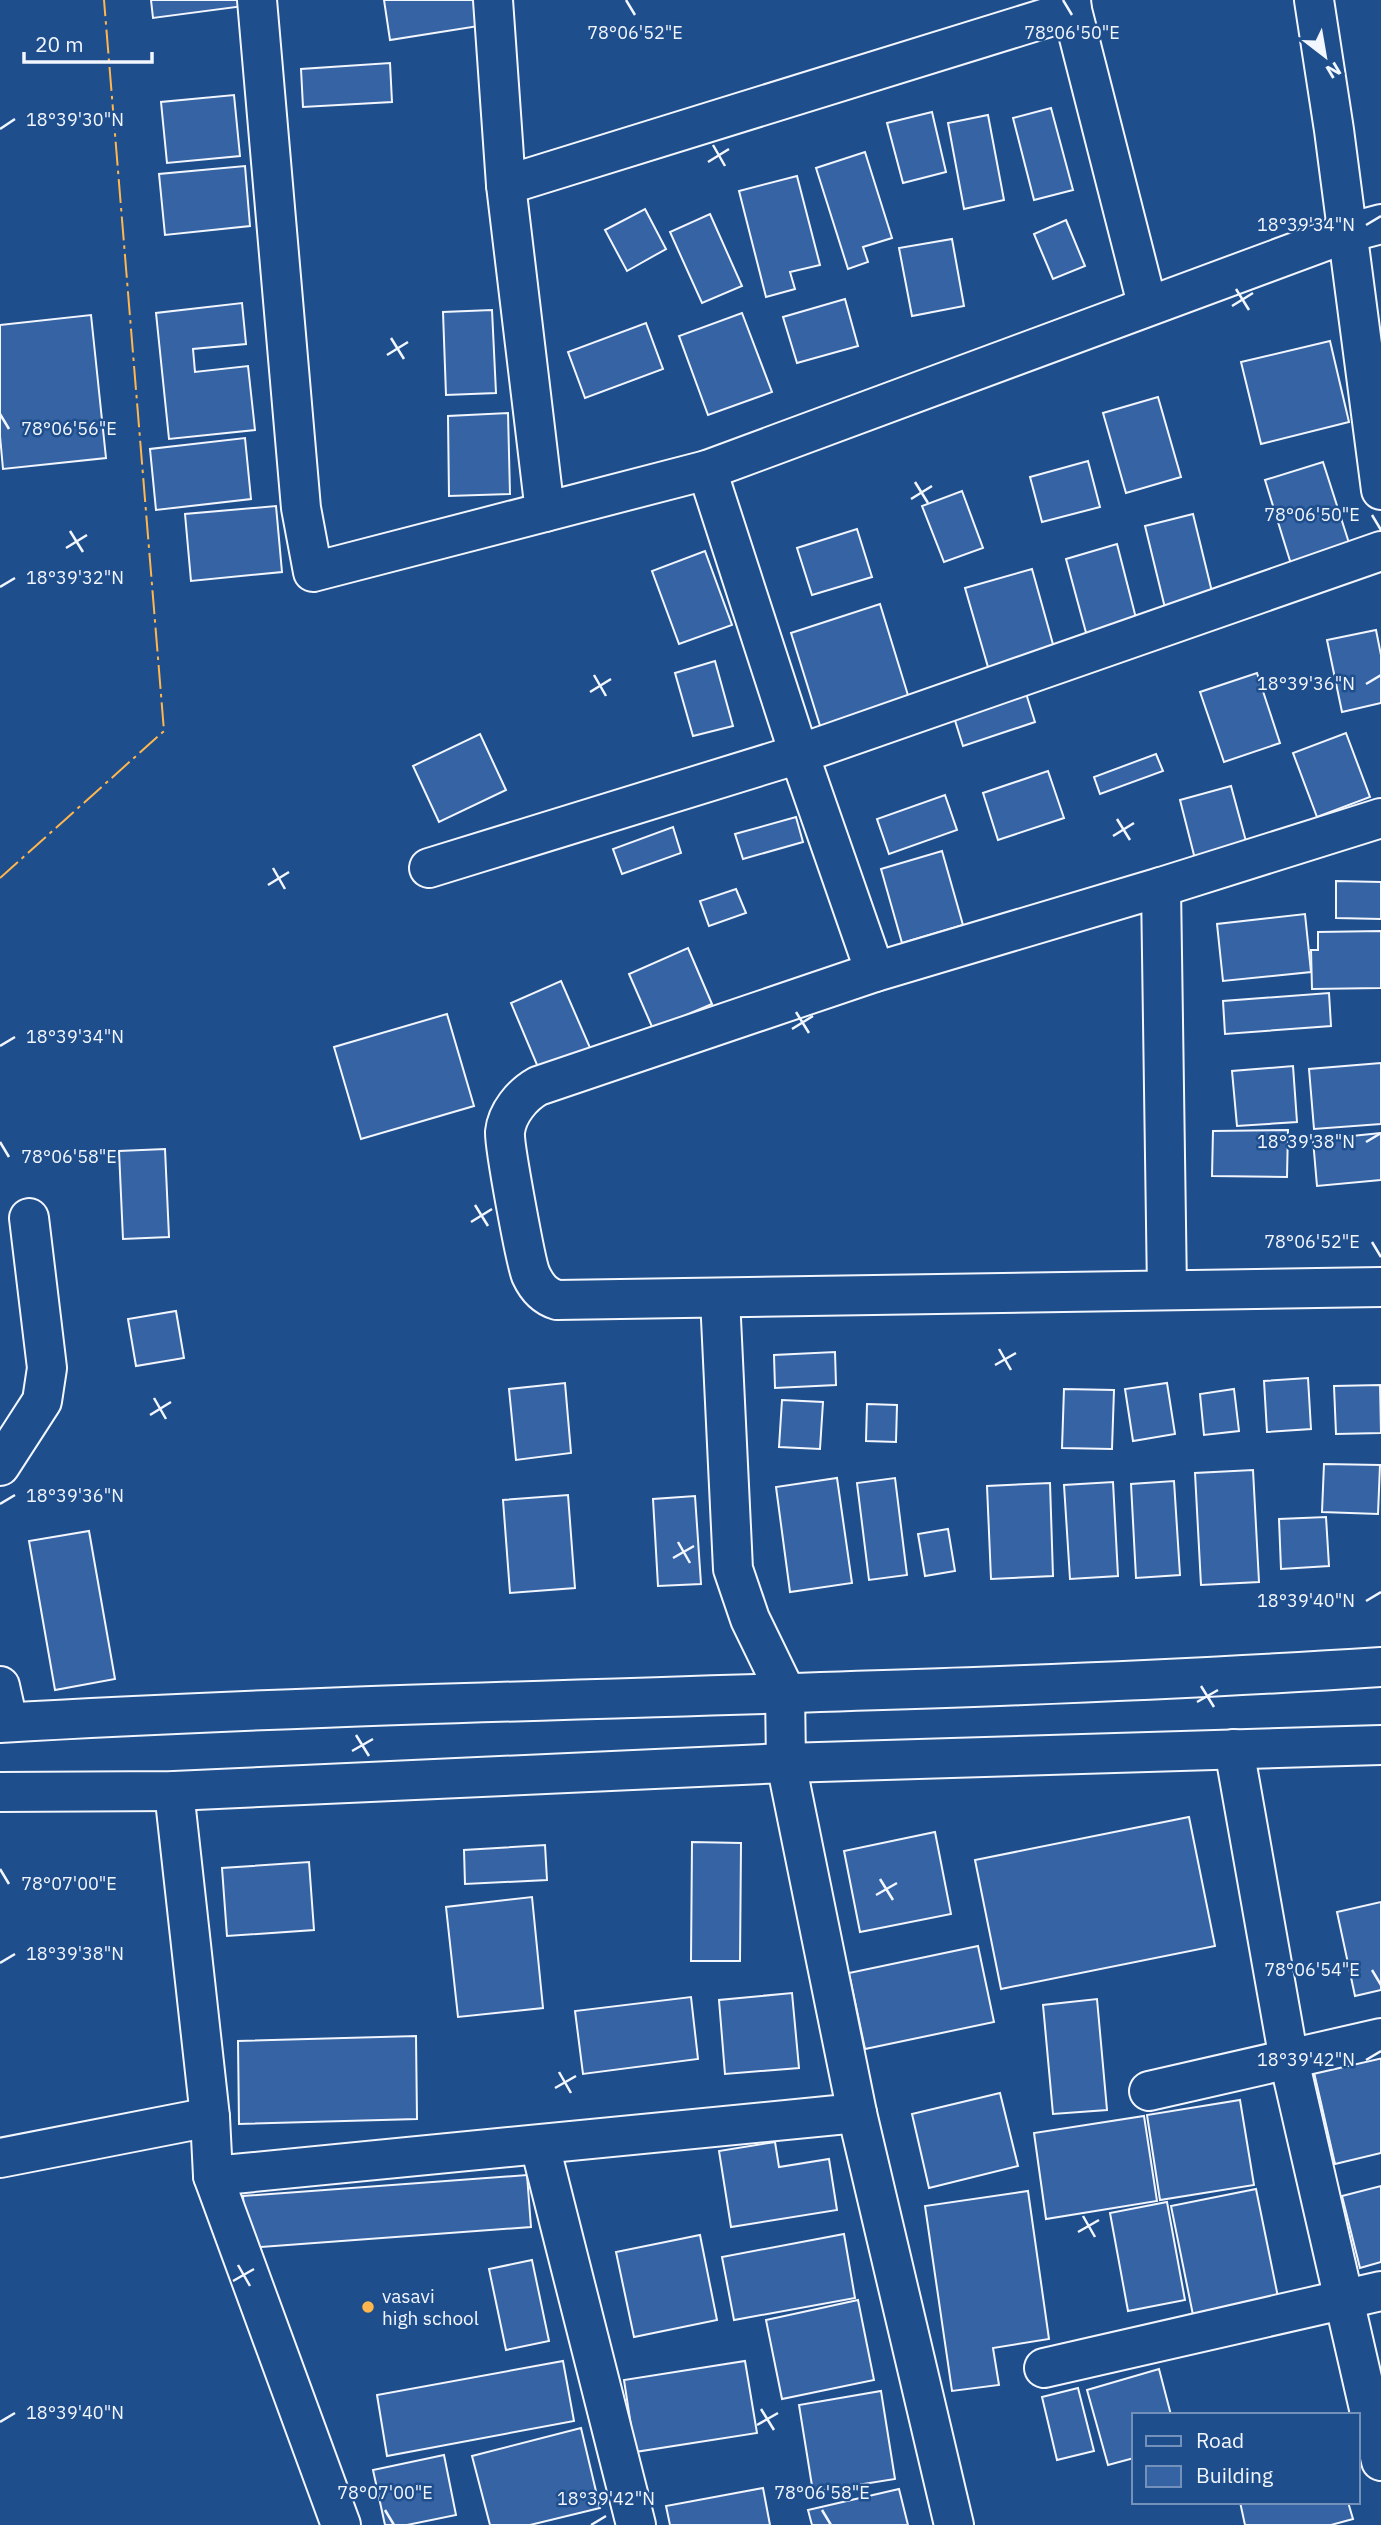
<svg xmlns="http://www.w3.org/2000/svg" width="1381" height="2525" viewBox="0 0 1381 2525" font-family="'IBM Plex Sans',sans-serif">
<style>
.building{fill:#3563a3;stroke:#f2f6ff;stroke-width:2}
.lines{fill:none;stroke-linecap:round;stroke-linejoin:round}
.minor-casing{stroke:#f2f6ff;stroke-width:42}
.major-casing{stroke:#f2f6ff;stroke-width:42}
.minor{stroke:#1f4e8c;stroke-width:38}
.major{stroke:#1f4e8c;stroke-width:38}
.power{stroke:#ffb74d;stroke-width:2;stroke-dasharray:24 5 3.5 5;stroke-linecap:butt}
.ticks{fill:none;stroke:#f2f6ff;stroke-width:2.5}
.poi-dot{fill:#ffb74d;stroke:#1f4e8c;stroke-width:2.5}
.labels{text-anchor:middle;stroke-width:5;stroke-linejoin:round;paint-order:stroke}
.poi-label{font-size:19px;fill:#f2f6ff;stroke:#1f4e8c;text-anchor:start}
.ticks-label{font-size:18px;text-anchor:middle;fill:#f2f6ff;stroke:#1f4e8c;stroke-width:5;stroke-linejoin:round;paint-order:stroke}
</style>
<rect width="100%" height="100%" fill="#1f4e8c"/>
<g class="building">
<path d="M151,0h92l1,6 -91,12z"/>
<path d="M384,0h97l4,25 -95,15z"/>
<path d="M390,63l2,39 -89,5 -2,-38z"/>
<path d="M234,95l6,61 -73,7 -6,-61z"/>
<path d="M1051,108l22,82 -39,10 -21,-82z"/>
<path d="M932,112l14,60 -43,11 -16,-60z"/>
<path d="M988,115l16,85 -40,9 -16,-86z"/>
<path d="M865,152l27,86 -29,9 5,15 -20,7 -32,-101z"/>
<path d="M245,166l5,60 -85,9 -6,-61z"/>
<path d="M797,176l23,89 -30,7 5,17 -29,8 -27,-106z"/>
<path d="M645,209l21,40 -39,22 -22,-41z"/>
<path d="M710,214l32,72 -40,17 -32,-71z"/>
<path d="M1066,220l19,46 -32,13 -19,-45z"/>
<path d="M952,239l12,67 -52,10 -13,-68z"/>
<path d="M845,299l13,47 -61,17 -14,-46z"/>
<path d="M242,303l4,41 -53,5 2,23 53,-6 7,64 -86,9 -13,-126z"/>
<path d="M492,310l4,83 -50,2 -3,-83z"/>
<path d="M742,313l30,79 -64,23 -29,-79z"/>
<path d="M91,315l15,143 -103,11 -3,-33v-111z"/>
<path d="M646,323l17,46 -78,29 -17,-46z"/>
<path d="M1330,341l19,81 -88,22 -20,-82z"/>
<path d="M1158,397l23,80 -55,16 -23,-80z"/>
<path d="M508,413l2,81 -61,2 -1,-80z"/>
<path d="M245,438l6,61 -95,11 -6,-61z"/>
<path d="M1088,461l12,46 -58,15 -12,-45z"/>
<path d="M1323,462l27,84 -59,18 -26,-84z"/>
<path d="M962,491l21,57 -39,14 -22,-56z"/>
<path d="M276,506l6,66 -91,9 -6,-67z"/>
<path d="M1193,514l20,82 -48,12 -20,-82z"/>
<path d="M857,529l15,48 -60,18 -15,-47z"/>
<path d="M1117,544l21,82 -50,14 -22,-81z"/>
<path d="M705,551l27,74 -53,19 -27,-73z"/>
<path d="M1032,569l24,86 -66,19 -25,-86z"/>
<path d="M880,604l31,101 -89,27 -31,-99z"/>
<path d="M1376,630l5,25v48l-39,9 -15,-72z"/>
<path d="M715,661l18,65 -40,10 -18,-63z"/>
<path d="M1257,673l23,70 -56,19 -24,-70z"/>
<path d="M1024,687l11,35 -72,24 -11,-35z"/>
<path d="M1346,733l24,64 -53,20 -24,-64z"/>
<path d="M480,734l26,56 -67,32 -26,-56z"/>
<path d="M1156,754l7,17 -63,23 -6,-17z"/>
<path d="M1048,771l16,47 -66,22 -15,-47z"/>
<path d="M1231,786l16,59 -52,14 -15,-59z"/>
<path d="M945,795l12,35 -68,24 -12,-35z"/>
<path d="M796,817l7,25 -60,17 -8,-25z"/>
<path d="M673,827l8,26 -59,21 -9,-25z"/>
<path d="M942,851l21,74 -61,18 -21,-74z"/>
<path d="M1336,881l45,1v37l-45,-1z"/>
<path d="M736,889l10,24 -37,13 -9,-25z"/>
<path d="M1305,914l6,58 -88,9 -6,-57z"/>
<path d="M1381,931v57l-69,1 -1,-39h7v-18z"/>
<path d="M688,948l24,56 -59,25 -24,-55z"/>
<path d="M561,981l30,69 -51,22 -29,-69z"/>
<path d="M1329,993l2,33 -106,8 -2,-33z"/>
<path d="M447,1014l27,92 -113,33 -27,-92z"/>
<path d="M1381,1063v61l-67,5 -5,-60z"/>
<path d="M1293,1066l4,56 -60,4 -5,-55z"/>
<path d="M1288,1130l-1,47 -75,-1 1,-45z"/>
<path d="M1381,1133v47l-64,6 -4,-46z"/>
<path d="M165,1149l4,88 -46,2 -4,-88z"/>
<path d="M176,1311l8,47 -48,8 -8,-47z"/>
<path d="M835,1352l1,33 -61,3 -1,-33z"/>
<path d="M1308,1378l3,51 -44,3 -3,-51z"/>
<path d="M565,1383l6,70 -55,7 -7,-71z"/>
<path d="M1167,1383l8,51 -42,7 -8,-52z"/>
<path d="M1380,1385l1,48 -45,1 -2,-48z"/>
<path d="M1064,1389l50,1 -2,59 -50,-1z"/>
<path d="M1234,1389l5,42 -35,4 -4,-41z"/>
<path d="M782,1400l41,2 -3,47 -41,-2z"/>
<path d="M867,1404l30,1 -1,37 -30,-1z"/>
<path d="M1324,1464l56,1 -2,49 -56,-2z"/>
<path d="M1253,1470l6,112 -58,3 -6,-112z"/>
<path d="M837,1478l15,105 -62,9 -14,-105z"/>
<path d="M895,1478l12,97 -38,5 -12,-97z"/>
<path d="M1174,1481l6,94 -44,3 -5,-94z"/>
<path d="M1113,1482l5,94 -48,3 -6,-94z"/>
<path d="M1050,1483l3,93 -62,3 -4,-93z"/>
<path d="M568,1495l7,93 -65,5 -7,-93z"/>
<path d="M695,1496l6,88 -43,2 -5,-87z"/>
<path d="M1326,1517l3,49 -48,3 -2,-50z"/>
<path d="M948,1529l7,42 -30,5 -7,-42z"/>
<path d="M89,1531l26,148 -60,11 -26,-149z"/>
<path d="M1189,1817l26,129 -214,43 -26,-129z"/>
<path d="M935,1832l16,82 -91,18 -16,-81z"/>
<path d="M692,1842l49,1 -1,118h-49z"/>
<path d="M545,1845l2,35 -82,4 -1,-34z"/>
<path d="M309,1862l5,68 -87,6 -5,-68z"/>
<path d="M532,1897l11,111 -85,9 -12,-110z"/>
<path d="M1381,1902v88l-26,6 -18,-84z"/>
<path d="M978,1946l16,76 -129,27 -16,-76z"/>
<path d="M792,1993l7,75 -74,6 -6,-74z"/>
<path d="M691,1997l7,62 -115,15 -8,-63z"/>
<path d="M1097,1999l10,111 -54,4 -10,-109z"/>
<path d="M416,2036l1,83 -178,5 -1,-83z"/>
<path d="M1381,2053v100l-46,11 -22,-96z"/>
<path d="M1000,2093l18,73 -89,22 -17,-74z"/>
<path d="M1240,2100l14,85 -94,15 -13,-85z"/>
<path d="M1144,2116l13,85 -111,18 -12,-86z"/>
<path d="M775,2142l4,25 50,-8 8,51 -106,17 -12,-76z"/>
<path d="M527,2175l4,52 -285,21 -3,-52z"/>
<path d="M1381,2186v76l-21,6 -18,-72z"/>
<path d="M1256,2189l22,108 -85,18 -22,-109z"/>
<path d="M1028,2191l21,148 -56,9 6,37 -47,6 -27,-185z"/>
<path d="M1167,2202l18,98 -57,11 -18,-98z"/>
<path d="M844,2234l11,64 -121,22 -12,-63z"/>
<path d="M700,2235l17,85 -83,17 -18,-85z"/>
<path d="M532,2260l17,81 -43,9 -17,-81z"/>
<path d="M858,2300l16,80 -92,19 -16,-79z"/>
<path d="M563,2361l11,60 -187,35 -10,-61z"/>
<path d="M745,2361l12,72 -122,19 -11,-72z"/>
<path d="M1159,2369l12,46h-37v43l-26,7 -21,-75z"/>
<path d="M1078,2388l16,63 -37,9 -15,-63z"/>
<path d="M881,2391l14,88 -82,13 -14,-87z"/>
<path d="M581,2428l19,80 -70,17h-40l-18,-69z"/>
<path d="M444,2455l12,60 -49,10h-22l-12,-55z"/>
<path d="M763,2488l7,37h-100l-4,-19z"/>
<path d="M899,2489l9,36h-96l-4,-15z"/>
<path d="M1240,2502h108l5,17 -22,6h-86z"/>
</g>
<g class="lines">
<defs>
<g id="minor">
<path d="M257,0l44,508 12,64 394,-102 92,284 -370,114"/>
<path d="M493,0l13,185 39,327"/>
<path d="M1314,0l20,130 47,360"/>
<path d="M1072,10l75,294"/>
<path d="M506,185l566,-175 -1,-10"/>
<path d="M707,470l640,-237 34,-9"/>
<path d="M1161,887l220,-69"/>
<path d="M875,972l-76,-218 582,-203"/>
<path d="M1167,1290l-6,-403 -286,85 -337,114c-16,9 -31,27 -33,46 -1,13 21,132 26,143 6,13 13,21 26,25l824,-13"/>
<path d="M0,1466l42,-65 5,-33 -18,-150"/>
<path d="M0,1686l8,36"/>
<path d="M1234,1749l55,311 92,401"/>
<path d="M174,1791l36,326 3,59 128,349"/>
<path d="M1149,2091l232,-53"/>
<path d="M857,2113l97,412"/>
<path d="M540,2146l96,379"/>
<path d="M0,2158l210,-41"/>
<path d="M213,2176l644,-63 -71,-350 -1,-72 -35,-72 -17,-50 -13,-271"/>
<path d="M1044,2368l337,-77"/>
</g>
<g id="major">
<path d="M0,1723c460,-27 921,-26 1381,-56"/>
<path d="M0,1792l174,-1 612,-28 595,-18"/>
</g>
</defs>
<use href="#minor" class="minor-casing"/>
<use href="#major" class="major-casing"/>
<use href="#minor" class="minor"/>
<use href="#major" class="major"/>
<path class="power" d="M0,878l164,-147 -60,-731"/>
</g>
<path class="ticks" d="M626,0l9,15M1063,0l9,15M0,129l15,-10M713,145l12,21M708,162l21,-13M1366,225l15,-9M1236,289l13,21M1232,306l21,-13M391,338l13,21M387,355l21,-13M0,414l9,15M915,482l13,21M911,499l21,-13M1372,515l9,15M70,531l13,21M66,548l21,-13M0,587l15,-9M594,675l12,21M1366,684l15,-9M590,692l21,-13M1117,819l13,21M1113,836l21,-13M273,868l12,21M268,885l21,-13M796,1012l13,21M792,1029l21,-13M0,1046l15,-9M0,1142l9,15M1366,1142l15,-9M475,1205l13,21M471,1222l21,-13M1372,1242l9,15M999,1349l12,21M995,1365l21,-12M154,1398l12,21M150,1415l21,-13M0,1504l15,-9M678,1542l12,21M673,1558l21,-12M1366,1601l15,-9M1201,1686l13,21M1197,1702l21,-12M356,1735l13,21M352,1751l21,-12M0,1869l9,15M880,1879l13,21M876,1895l21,-12M0,1963l15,-9M1372,1970l9,15M1366,2060l15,-9M559,2072l12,21M555,2088l21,-12M1083,2216l12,21M1078,2232l21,-12M238,2265l12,21M233,2281l21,-12M761,2409l13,21M0,2422l15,-9M757,2425l21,-12M385,2510l9,15M822,2510l9,15M591,2525l15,-9"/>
<circle class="poi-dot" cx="368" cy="2307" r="7"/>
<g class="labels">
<g class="poi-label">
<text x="382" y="2303">vasavi<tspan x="382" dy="22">high school</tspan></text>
</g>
</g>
<g class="ticks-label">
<text x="635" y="39">78°06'52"E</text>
<text x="1072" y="39">78°06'50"E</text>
<text x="75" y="126">18°39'30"N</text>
<text x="1306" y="231">18°39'34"N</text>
<text x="69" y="435">78°06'56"E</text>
<text x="1312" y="521">78°06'50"E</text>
<text x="75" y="584">18°39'32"N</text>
<text x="1306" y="690">18°39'36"N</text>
<text x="75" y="1043">18°39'34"N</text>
<text x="1306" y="1148">18°39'38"N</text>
<text x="69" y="1163">78°06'58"E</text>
<text x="1312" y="1248">78°06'52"E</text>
<text x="75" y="1502">18°39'36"N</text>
<text x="1306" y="1607">18°39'40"N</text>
<text x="69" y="1890">78°07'00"E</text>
<text x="75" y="1960">18°39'38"N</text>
<text x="1312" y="1976">78°06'54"E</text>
<text x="1306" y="2066">18°39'42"N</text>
<text x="75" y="2419">18°39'40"N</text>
<text x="385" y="2499">78°07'00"E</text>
<text x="822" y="2499">78°06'58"E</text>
<text x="606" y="2505">18°39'42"N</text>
</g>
<rect x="1132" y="2413" width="228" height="91" fill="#1f4e8c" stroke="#7391ba" stroke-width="2"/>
<rect x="1146" y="2436" width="35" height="10" fill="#1f4e8c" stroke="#7391ba" stroke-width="2"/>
<text x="1196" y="2448" font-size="21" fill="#f2f6ff">Road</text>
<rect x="1146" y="2466" width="35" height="21" fill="#3563a3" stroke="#7391ba" stroke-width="2"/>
<text x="1196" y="2483" font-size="21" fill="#f2f6ff">Building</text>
<g transform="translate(1325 56) rotate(149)" stroke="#1f4e8c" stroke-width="5" paint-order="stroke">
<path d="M0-5L12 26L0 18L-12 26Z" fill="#f2f6ff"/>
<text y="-10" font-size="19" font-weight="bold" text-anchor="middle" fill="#f2f6ff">N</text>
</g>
<path d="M24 52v10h128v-10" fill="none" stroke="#f2f6ff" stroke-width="3.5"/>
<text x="35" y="52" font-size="21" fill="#f2f6ff" stroke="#1f4e8c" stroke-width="5" paint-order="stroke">20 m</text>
</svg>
